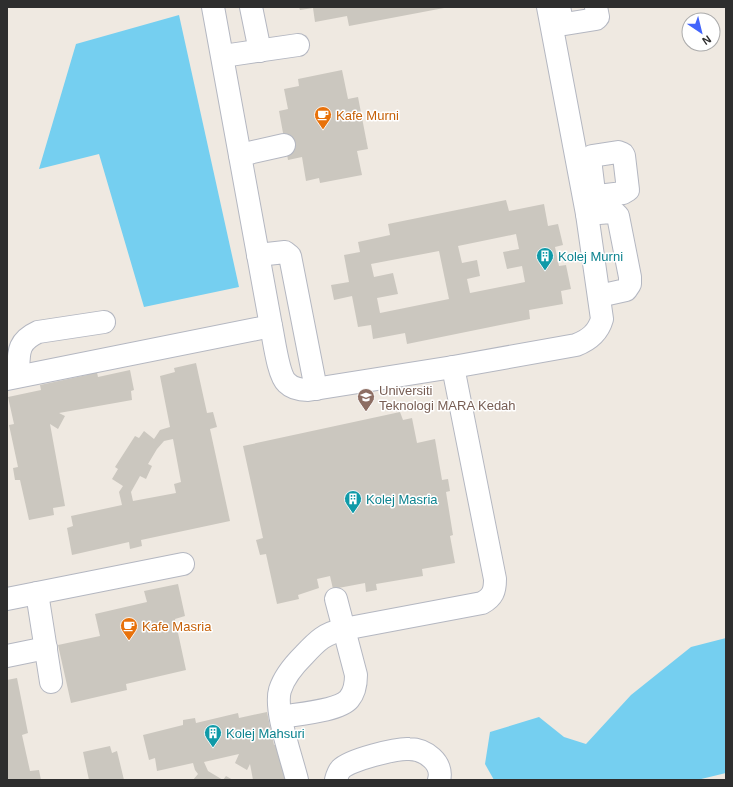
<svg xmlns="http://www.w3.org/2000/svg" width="733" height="787" viewBox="0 0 733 787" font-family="Arial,sans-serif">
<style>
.water{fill:#75cff0}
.building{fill:#cbc7bf;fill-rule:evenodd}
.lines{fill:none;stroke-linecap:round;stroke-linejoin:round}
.minor-casing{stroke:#b4b7c1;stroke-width:24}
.minor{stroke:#fff;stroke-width:22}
.labels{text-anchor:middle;stroke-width:3;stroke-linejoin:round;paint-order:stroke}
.food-label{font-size:13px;fill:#c56008;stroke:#fff;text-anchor:start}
.culture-label{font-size:13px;fill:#0d838f;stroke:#fff;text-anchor:start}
.education-label{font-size:13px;fill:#785e54;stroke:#fff;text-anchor:start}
</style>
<rect width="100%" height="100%" fill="#efe9e1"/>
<g class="water">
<path d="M179,15l60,272 -95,20 -45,-153 -60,15 37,-125z"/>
<path d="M726,638v135l-29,7h-203l-9,-16 5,-32 49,-15 25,20 22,7 45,-49 60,-48z"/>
</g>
<g class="building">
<path d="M299,7h145v1l-95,18 -2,-10 -32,6 -2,-14 -13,2z"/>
<path d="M342,70l6,29 10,-2 10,52 -11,2 5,24 -42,8 -1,-5 -13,3 -4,-24 -14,3 -9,-49 9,-2 -4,-20 15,-3 -1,-7z"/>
<path d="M506,200l3,11 35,-7 4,22 10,-2 5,21 -8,2 4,19 7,-1 5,24 -10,2 2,13 -34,6 1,9 -123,25 -2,-11 -32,6 -2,-14 -13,2 -6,-31 -18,4 -3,-15 18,-3 -5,-27 16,-3 -2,-10 32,-7 -2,-11zM516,234l3,15 -16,3 4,17 15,-3 3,16 -55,11 -3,-14 13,-3 -3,-16 -15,3 -4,-17zM439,251l10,48 -69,14 -3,-15 21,-4 -5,-21 -19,4 -3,-13z"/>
<path d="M196,363l11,50 6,-1 4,15 -7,2 20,92 -89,19 1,6 -12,3 -1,-7 -57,13 -5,-27 6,-2 -2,-10 51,-11 -3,-13 4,-6 -11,-7 6,-10 -3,-2 20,-31 4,2 5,-7 10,8 6,-9 10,-3 -10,-51 15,-4 -1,-4zM173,439l8,43 -7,2 2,9 -43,8 -2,-9 9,-16 6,3 6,-13 -4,-2 9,-15 7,-8z"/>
<path d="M96,368l2,9 32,-7 4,20 -3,1 1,9 -73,13 6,3 -7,13 -8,-5 15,82 -12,2 1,7 -25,5 -9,-40h-5l-2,-12 5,-1 -9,-42 5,-1 -6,-27 33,-7 -1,-5 47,-10 -1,-5z"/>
<path d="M400,412l3,8 9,-2 5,25 18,-4 7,41 6,-1 2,12 -4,1 7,43 -3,1 5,27 -33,6 1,7 -47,8 1,6 -11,2 -1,-9 -32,6 -3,-13 -13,3 2,9 -21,7 1,4 -22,5 -11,-50 -6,1 -4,-15 7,-2 -20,-92z"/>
<path d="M178,584l7,32 -10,3 11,51 -60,14 1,6 -56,13 -13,-58 42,-9 -5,-22 52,-12 -3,-11z"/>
<path d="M17,678l11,55 -6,2 8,36 9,-1 2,10h-34v-100z"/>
<path d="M267,712l7,33 5,-1 7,36h-33l-3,-16 -3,6 -12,-7 4,-9 -35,8 4,9 15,9 3,-4 7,4h-40l5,-6 -3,-4 -2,-7 -36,8 -2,-13 -6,2 -6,-25 40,-10v-5l12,-2 1,5 42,-10 1,5z"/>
<path d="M110,746l2,7 5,-2 7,29h-35l-6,-28z"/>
</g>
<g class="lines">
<defs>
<g id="minor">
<path d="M213,7l58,319c3,13 7,49 16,57 6,6 13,7 21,7l145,-23 123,-22c13,-5 22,-12 26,-26l-15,-105 -39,-207"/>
<path d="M251,7l9,44"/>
<path d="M559,7l3,14 3,3 31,-5 2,-2 -2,-10"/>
<path d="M223,56l75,-11"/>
<path d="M618,152l5,2 1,2 4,34 -5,3 -25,3 -4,-4 -4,-33 2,-3z"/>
<path d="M240,155l44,-10"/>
<path d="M587,214l24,-2 4,1 3,3 12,61v7l-4,6 -27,6"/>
<path d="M258,255l27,-3 5,4 26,133"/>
<path d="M18,376c1,-22 -2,-34 20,-44l66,-10"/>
<path d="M7,379l264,-53"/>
<path d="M37,593l14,89"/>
<path d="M7,599l176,-35"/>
<path d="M7,656l39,-8"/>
<path d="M281,717c16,-3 58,-6 68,-18 6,-7 7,-15 7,-24l-20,-76"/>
<path d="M297,780c-5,-21 -23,-70 -17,-90 4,-13 15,-26 24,-35 14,-15 20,-21 40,-26l138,-26c11,-6 13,-12 13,-24l-42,-212"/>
<path d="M336,780c1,-4 2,-8 5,-11 8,-9 56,-21 68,-20 16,0 35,14 30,31"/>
</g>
</defs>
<use href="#minor" class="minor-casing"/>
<use href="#minor" class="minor"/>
</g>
<defs>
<symbol id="cafe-pin" viewBox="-11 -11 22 30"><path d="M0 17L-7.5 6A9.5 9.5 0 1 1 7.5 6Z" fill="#e8710a" stroke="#fff"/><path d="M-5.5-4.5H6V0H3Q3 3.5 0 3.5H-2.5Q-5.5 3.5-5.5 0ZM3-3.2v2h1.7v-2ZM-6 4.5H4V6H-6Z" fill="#fff"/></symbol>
<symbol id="building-pin" viewBox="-11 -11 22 30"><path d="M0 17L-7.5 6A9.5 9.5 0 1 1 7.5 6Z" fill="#0f9aa8" stroke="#fff"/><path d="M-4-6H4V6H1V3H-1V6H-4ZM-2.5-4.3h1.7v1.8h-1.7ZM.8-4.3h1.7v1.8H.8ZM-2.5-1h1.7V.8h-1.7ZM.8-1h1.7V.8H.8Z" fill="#fff"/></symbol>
<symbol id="university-pin" viewBox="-11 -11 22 30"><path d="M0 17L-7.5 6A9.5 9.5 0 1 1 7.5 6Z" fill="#8d6e63" stroke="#fff"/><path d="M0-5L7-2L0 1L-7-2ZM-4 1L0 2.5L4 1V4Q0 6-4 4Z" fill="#fff"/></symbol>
</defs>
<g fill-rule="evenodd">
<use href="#cafe-pin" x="313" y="105" width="20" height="27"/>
<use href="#building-pin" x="535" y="246" width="20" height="27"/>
<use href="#university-pin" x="356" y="387" width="20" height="27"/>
<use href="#building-pin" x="343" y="489" width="20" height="27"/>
<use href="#cafe-pin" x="119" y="616" width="20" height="27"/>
<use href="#building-pin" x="203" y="723" width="20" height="27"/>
</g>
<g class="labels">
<g class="food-label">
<text x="336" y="120">Kafe Murni</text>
<text x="142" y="631">Kafe Masria</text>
</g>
<g class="culture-label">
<text x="558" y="261">Kolej Murni</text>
<text x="366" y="504">Kolej Masria</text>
<text x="226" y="738">Kolej Mahsuri</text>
</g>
<g class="education-label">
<text x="379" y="395">Universiti<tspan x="379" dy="15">Teknologi MARA Kedah</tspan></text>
</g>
</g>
<rect width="733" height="787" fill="none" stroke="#2e2e2e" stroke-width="16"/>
<g transform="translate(701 32) rotate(145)"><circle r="19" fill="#ffffff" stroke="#ababab"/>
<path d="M0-3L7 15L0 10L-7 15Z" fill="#4264fb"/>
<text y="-6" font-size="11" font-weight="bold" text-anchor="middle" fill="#2e2e2e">N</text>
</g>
</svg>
